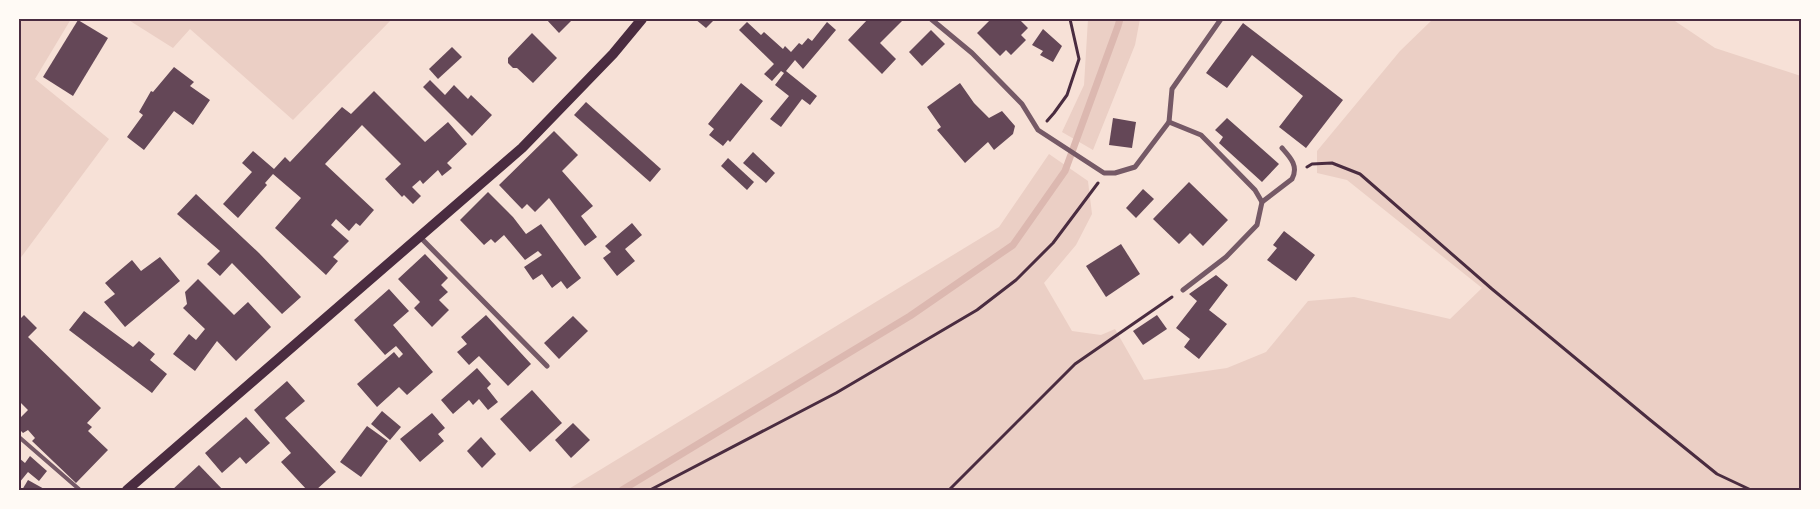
<svg xmlns="http://www.w3.org/2000/svg" width="1820" height="509" viewBox="0 0 1820 509" font-family="'Archivo Narrow',sans-serif">
<style>
.green{fill:#ebcfc5}
.lines{fill:none;stroke-linecap:round;stroke-linejoin:round}
.stream{stroke:#dcb8b0;stroke-width:7}
.building{fill:#644757}
.path{stroke:#4a2c40;stroke-width:3}
.service{stroke:#755966;stroke-width:4}
.minor{stroke:#755966;stroke-width:5}
.secondary{stroke:#4a2c40;stroke-width:10}
.neatline{fill:none;stroke:#4a2c40;stroke-width:2}
</style>
<rect width="100%" height="100%" fill="#f7e1d7"/>
<g class="green">
<path d="M19,19h52l-36,60 74,60 -90,121z"/>
<path d="M127,19h265l-99,101 -103,-91 -17,19z"/>
<path d="M1088,19h52l-5,26 -42,105 -31,-18 22,-47z"/>
<path d="M1433,19h239l43,29 86,28v414h-1234l432,-263 50,-73 39,27 4,33 -16,31 -32,38 28,48 29,4 14,-6 29,51 83,-12 39,-16 42,-51 46,-4 96,22 32,-31 -135,-108 -30,-7v-22l83,-100z"/>
</g>
<g class="lines">
<path class="stream" d="M622,490l288,-174 103,-71 52,-74 53,-145 2,-7"/>
</g>
<g class="building">
<path d="M546,19h24l2,1 -13,13z"/>
<path d="M695,19h20l-9,9z"/>
<path d="M868,19h36l-24,24 16,16 -14,15 -34,-34z"/>
<path d="M991,19h28l9,9 -7,7 5,5 -15,15 -5,-5 -6,6 -23,-23z"/>
<path d="M78,20l30,18 -35,58 -30,-19z"/>
<path d="M747,22l14,13 3,-3 19,17 2,-3 6,6 8,-9 3,2 6,-7 4,3 15,-19 9,8 -33,39 -8,-9 -9,11 31,25 -7,9 -8,-6 -21,28 -11,-8 19,-23 -14,-11 9,-12 -3,-2 -9,10 -8,-7 10,-10 -35,-34z"/>
<path d="M1243,23l100,77 -37,48 -27,-21 24,-31 -51,-41 -25,33 -21,-15z"/>
<path d="M1043,29l19,17 -9,16 -13,-7 3,-4 -11,-6z"/>
<path d="M931,30l14,14 -23,22 -13,-14z"/>
<path d="M532,33l25,25 -24,25 -16,-15h-4l-5,-5v-5z"/>
<path d="M452,47l10,10 -24,22 -9,-10z"/>
<path d="M174,67l20,15 -4,4 20,14 -17,25 -19,-14 -30,39 -17,-13 16,-22 -4,-3 12,-21 2,1z"/>
<path d="M430,80l15,15 9,-10 14,14 3,-4 21,20 -20,21 -49,-49z"/>
<path d="M741,83l22,18 -33,41 -2,-2 -5,6 -14,-11 5,-6 -6,-5z"/>
<path d="M960,83l14,20 15,15 13,-7 13,15 -2,8 -19,16 -6,-8 -23,21 -28,-33 4,-3 -14,-20z"/>
<path d="M374,91l51,51 23,-20 19,22 -20,19 5,5 -10,8 -4,-6 -15,14 -3,-4 -8,7 9,9 -8,8 -9,-9 -2,2 -17,-18 16,-15 -39,-39 -37,39 49,46 -14,16 -4,-3 -7,8 -13,-12 -5,6 18,16 -16,16 5,4 -12,14 -51,-47 26,-30 -28,-24 -8,9 2,2 -29,33 -15,-14 29,-32 -10,-9 11,-12 21,18 11,-12 5,5 52,-55 9,7z"/>
<path d="M586,102l75,67 -11,13 -76,-67z"/>
<path d="M1113,118l23,4 -4,26 -23,-3z"/>
<path d="M1227,118l52,46 -17,18 -43,-39 4,-6 -8,-7z"/>
<path d="M554,131l24,24 -16,16 31,35 -12,10 16,21 -12,9 -36,-48 -14,14 -8,-8 -5,5 -23,-24z"/>
<path d="M753,152l22,21 -9,10 -23,-20z"/>
<path d="M728,158l26,24 -7,8 -26,-24z"/>
<path d="M1189,182l39,38 -25,26 -13,-13 -11,11 -26,-25z"/>
<path d="M1143,189l11,10 -18,19 -10,-10z"/>
<path d="M488,192l25,25 13,17 15,-10 40,54 -14,11 -6,-8 -9,7 -10,-14 -9,6 -9,-13 18,-12 -4,-4 -13,9 -21,-25 -9,8 -4,-4 -7,6 -24,-25z"/>
<path d="M196,194l63,59 42,44 -19,17 -50,-51 -12,13 -13,-12 13,-13 -43,-37z"/>
<path d="M632,223l10,12 -17,14 10,12 -18,15 -14,-18 8,-6 -6,-6z"/>
<path d="M1284,231l31,24 -19,26 -29,-21 10,-12 -4,-3z"/>
<path d="M1121,244l19,30 -34,23 -20,-31z"/>
<path d="M425,254l23,24 -7,7 7,7 -9,8 10,10 -17,17 -18,-19 6,-6 -22,-23z"/>
<path d="M160,257l20,24 -55,46 -21,-25 11,-8 -10,-11 27,-23 9,11z"/>
<path d="M1216,275l12,10 -19,25 18,14 -28,35 -15,-12 6,-8 -14,-11 21,-27 -8,-7z"/>
<path d="M198,279l36,36 14,-13 23,25 -35,34 -19,-20 -22,30 -22,-17 16,-20 7,6 9,-11 -22,-21 4,-4 -2,-12z"/>
<path d="M389,289l20,22 -16,14 40,47 -26,23 -8,-8 -22,20 -20,-23 37,-32 5,6 4,-4 -7,-8 -11,9 -31,-35z"/>
<path d="M84,311l49,36 6,-6 16,13 -5,6 17,14 -15,19 -83,-63z"/>
<path d="M24,315l13,13 -9,9 73,71 -14,15 5,4 -4,4 20,19 -32,33 -44,-42 3,-3 -7,-8 -5,3 -4,-4v-10l9,-9 -9,-9v-81z"/>
<path d="M486,315l45,49 -23,22 -29,-30 -10,9 -12,-13 10,-8 -6,-7z"/>
<path d="M1157,315l10,14 -24,16 -10,-14z"/>
<path d="M573,316l15,15 -29,28 -15,-16z"/>
<path d="M477,368l14,16 -4,4 11,14 -10,8 -9,-11 -6,6 -4,-5 -16,14 -12,-14z"/>
<path d="M287,381l18,20 -20,17 51,54 -20,18h-9l-26,-28 10,-9 -37,-43z"/>
<path d="M532,390l30,33 -32,29 -30,-33z"/>
<path d="M382,411l19,16 -11,13 -19,-16z"/>
<path d="M432,413l13,15 -7,6 6,7 -24,21 -20,-23z"/>
<path d="M246,417l24,26 -24,21 -6,-7 -18,16 -17,-20z"/>
<path d="M573,423l17,17 -19,18 -16,-18z"/>
<path d="M367,426l21,15 -27,36 -21,-15z"/>
<path d="M481,437l15,17 -14,14 -15,-17z"/>
<path d="M30,456l17,15 -8,10 -11,-9 -9,11v-25l6,5z"/>
<path d="M199,465l24,25h-51z"/>
<path d="M28,480l18,10h-24z"/>
</g>
<g class="lines">
<g class="path">
<path d="M1047,121l7,-8 13,-18 12,-36 -9,-40"/>
<path d="M1307,167l5,-3 20,-1 28,11 132,115 157,130 68,55 34,16"/>
<path d="M650,490l186,-97 141,-83 39,-30 37,-37 45,-60"/>
<path d="M949,490l126,-126 97,-67"/>
</g>
<path class="service" d="M19,437l61,53"/>
<g class="minor">
<path d="M931,19l41,34 50,51 16,26 66,43h11l20,-6 34,-45 3,-33 49,-70"/>
<path d="M1169,122l32,13 54,55 7,12"/>
<path d="M420,237l127,129"/>
<path d="M1183,290l43,-33 31,-32 5,-23 30,-23c7,-13 -2,-22 -10,-31"/>
</g>
<path class="secondary" d="M127,490l395,-342 91,-94 29,-35"/>
</g>
<rect width="1820" height="509" fill="none" stroke="#fffaf5" stroke-width="40"/>
<rect x="20" y="20" width="1780" height="469" class="neatline"/>
</svg>
